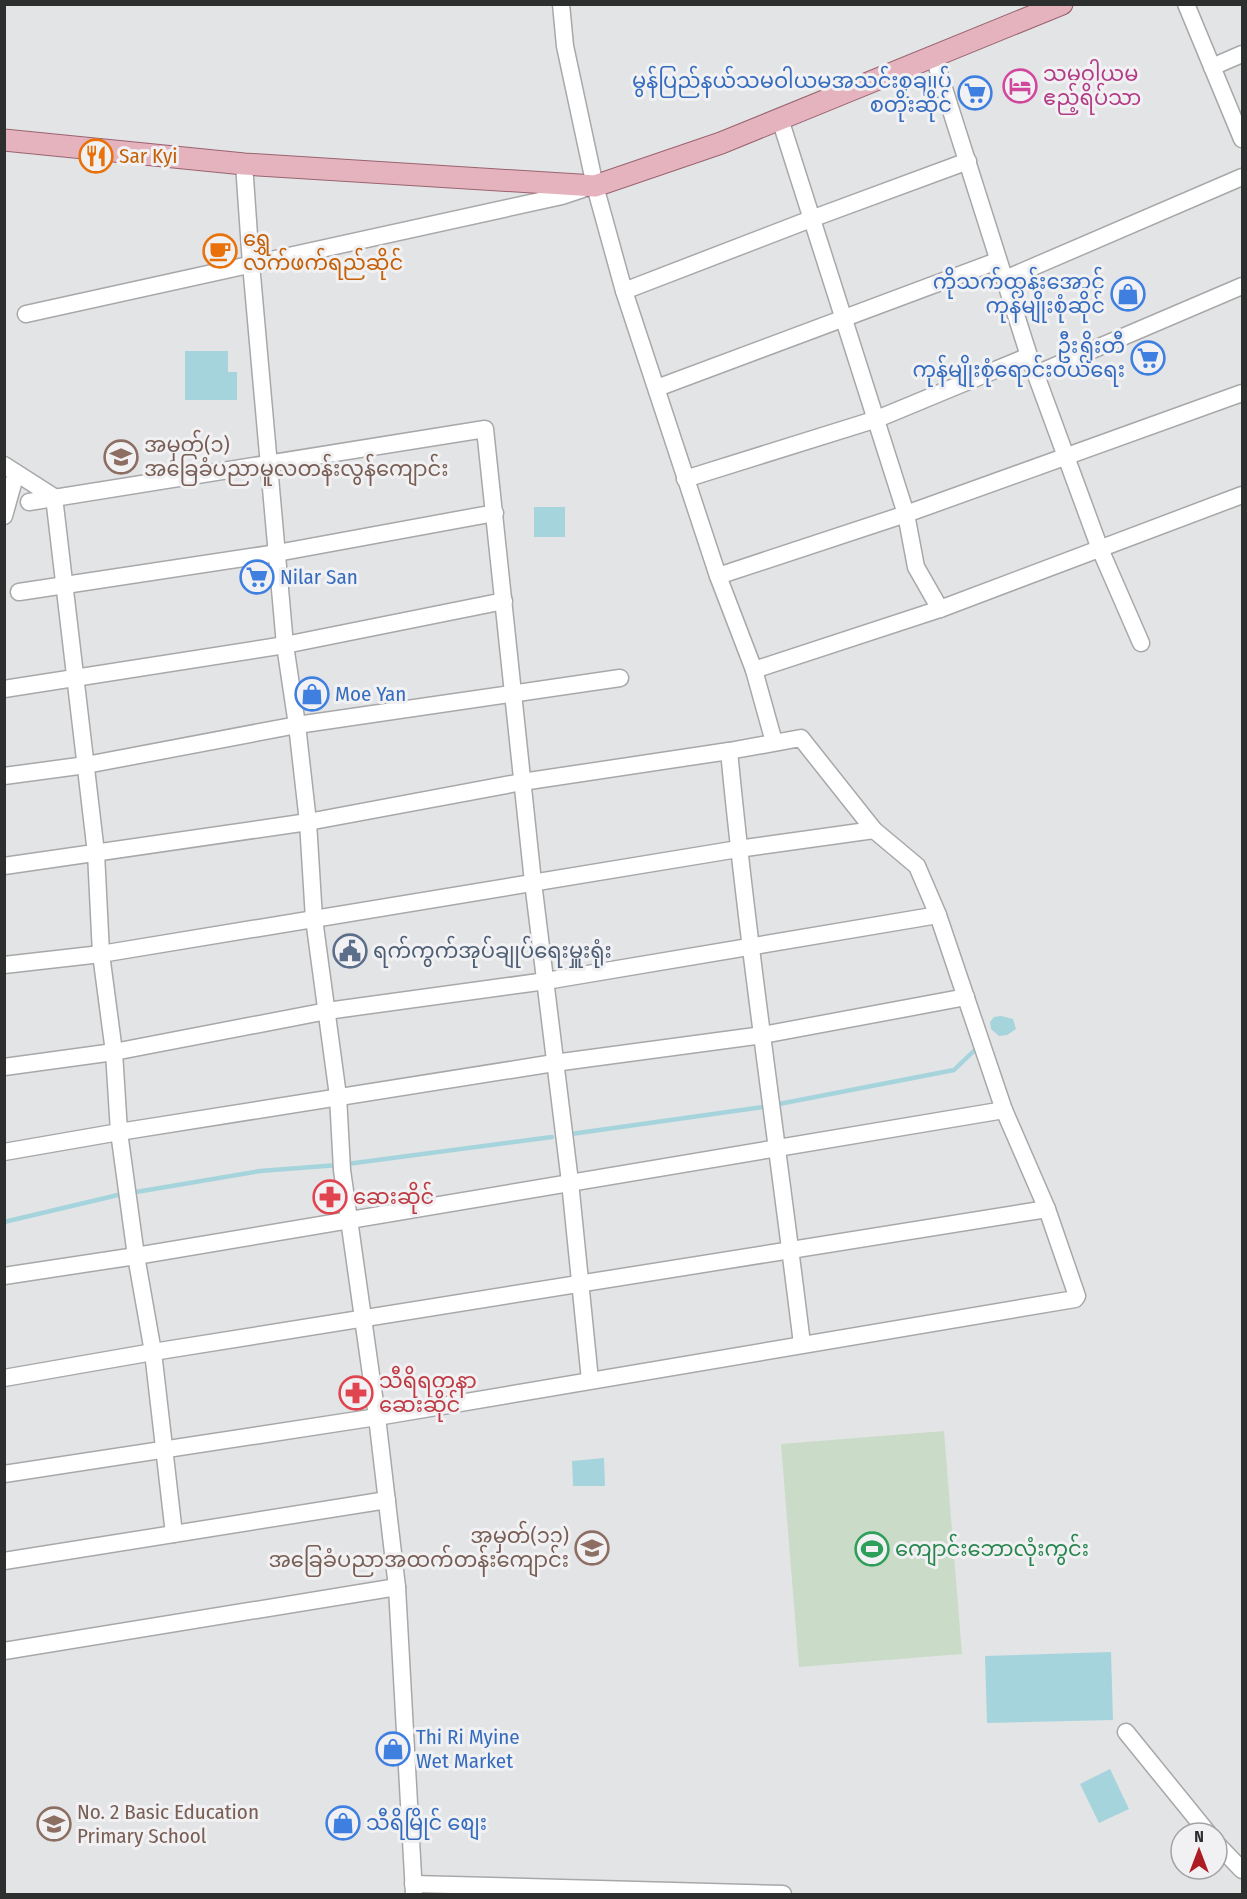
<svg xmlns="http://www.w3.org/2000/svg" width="1247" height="1899" viewBox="0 0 1247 1899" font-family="'Fira Sans Condensed','Noto Sans Myanmar',sans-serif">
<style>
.green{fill:#cadcc8}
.water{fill:#a6d4dc}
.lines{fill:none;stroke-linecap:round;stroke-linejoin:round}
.stream{stroke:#a6d4dc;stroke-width:4.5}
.minor-casing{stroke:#a8a8aa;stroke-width:19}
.major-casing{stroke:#99636f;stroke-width:23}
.minor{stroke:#fff;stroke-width:16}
.major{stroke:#e5b3be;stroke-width:21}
.labels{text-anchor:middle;stroke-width:6;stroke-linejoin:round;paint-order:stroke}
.hotel-label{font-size:21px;fill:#b23c85;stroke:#f1f1f3;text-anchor:start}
.shop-label{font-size:21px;fill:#366cbe;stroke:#f1f1f3;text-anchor:start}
.food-label{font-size:21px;fill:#c56008;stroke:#f1f1f3;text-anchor:start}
.education-label{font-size:21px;fill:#785e54;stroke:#f1f1f3;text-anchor:start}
.service-label{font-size:21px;fill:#4e5e75;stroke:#f1f1f3;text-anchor:start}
.health-label{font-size:21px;fill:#be3a42;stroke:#f1f1f3;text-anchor:start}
.leisure-label{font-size:21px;fill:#27864d;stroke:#f1f1f3;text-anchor:start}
</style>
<rect width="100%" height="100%" fill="#e3e4e6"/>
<path class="green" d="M944,1431l18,223 -163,13 -18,-223z"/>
<g class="water">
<path d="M185,351h43v21h9v28h-52z"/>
<rect x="534" y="507" width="31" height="30"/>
<path d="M1001,1016l12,3 3,10 -9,6 -8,1 -8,-7 -1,-7 4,-5z"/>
<path d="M604,1458l1,28h-32l-1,-25z"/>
<path d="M1111,1652l2,68 -126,3 -2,-67z"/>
<path d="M1110,1769l19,40 -30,14 -19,-39z"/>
</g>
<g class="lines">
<g class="stream">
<path d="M779,1104l175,-34 24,-23"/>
<path d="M571,1134l192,-27"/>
<path d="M347,1164l205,-27"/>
<path d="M136,1192l124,-21 78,-6"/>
<path d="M4,1222l114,-27"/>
</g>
<defs>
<g id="minor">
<path d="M561,4l4,42 30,140 29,105 94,285 36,94 20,72"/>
<path d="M1186,4l56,135"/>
<path d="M934,57l95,299 71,193 41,94"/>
<path d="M1212,67l30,-13"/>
<path d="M780,119l126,395 10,53 24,42"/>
<path d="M244,164l7,100 34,381 12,80 11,97 6,97 24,177 4,74 35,247 20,170 17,307"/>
<path d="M1005,279l237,-102"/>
<path d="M624,291l187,-72 157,-58"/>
<path d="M26,314l536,-118 24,-8"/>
<path d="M1036,374l206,-88"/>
<path d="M657,388l340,-127"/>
<path d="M4,465l50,32 42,356 5,101 13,98 5,80 17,124 17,96 21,182"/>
<path d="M685,479l192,-60 152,-63"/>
<path d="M29,502l456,-73 48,453 37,300 20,198"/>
<path d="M4,516l12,-43"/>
<path d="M718,576l188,-62 336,-121"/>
<path d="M19,592l258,-39 218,-40"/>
<path d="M754,670l186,-61 302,-114"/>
<path d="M4,689l281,-44 219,-44"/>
<path d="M729,751c19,198 49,395 73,593"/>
<path d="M4,776l82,-11 211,-40 323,-47"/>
<path d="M4,866l304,-44 214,-40 207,-31 72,-13 73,92 43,36 21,49 66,195 43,99 30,87 -2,3 -698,118 -373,57"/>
<path d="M4,965l97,-11 637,-105 136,-19"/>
<path d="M4,1067l110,-15 213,-41 219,-30 392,-66"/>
<path d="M4,1152l115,-20 435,-69 209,-28 203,-38"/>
<path d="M4,1276l132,-20 868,-146"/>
<path d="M4,1378l149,-26 894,-143"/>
<path d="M4,1561l383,-61"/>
<path d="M4,1651l393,-64"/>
<path d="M1126,1732l82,101"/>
<path d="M1217,1844l25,26"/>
<path d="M413,1884l370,10"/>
</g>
<path id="major" d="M4,140l240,24 351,22 126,-43 341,-139"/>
</defs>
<use href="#minor" class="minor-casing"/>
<use href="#major" class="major-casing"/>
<use href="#minor" class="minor"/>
<use href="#major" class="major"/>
</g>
<defs>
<symbol id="hotel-ring" viewBox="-11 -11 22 22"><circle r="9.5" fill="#f1f1f3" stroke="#d1479c" stroke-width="1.5"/><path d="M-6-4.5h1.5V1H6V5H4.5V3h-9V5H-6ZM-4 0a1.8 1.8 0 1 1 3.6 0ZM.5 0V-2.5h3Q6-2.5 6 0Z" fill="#d1479c"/></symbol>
<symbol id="supermarket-ring" viewBox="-11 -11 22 22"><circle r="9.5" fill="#f1f1f3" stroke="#3f7fe0" stroke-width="1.5"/><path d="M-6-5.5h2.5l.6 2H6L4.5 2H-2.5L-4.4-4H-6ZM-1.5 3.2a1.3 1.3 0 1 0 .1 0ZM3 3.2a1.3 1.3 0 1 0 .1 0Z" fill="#3f7fe0"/></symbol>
<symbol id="restaurant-ring" viewBox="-11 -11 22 22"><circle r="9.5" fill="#f1f1f3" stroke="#e8710a" stroke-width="1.5"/><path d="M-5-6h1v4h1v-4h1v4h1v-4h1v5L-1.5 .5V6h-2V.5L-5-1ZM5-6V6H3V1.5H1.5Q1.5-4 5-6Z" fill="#e8710a"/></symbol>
<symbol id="cafe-ring" viewBox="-11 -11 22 22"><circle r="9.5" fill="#f1f1f3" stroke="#e8710a" stroke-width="1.5"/><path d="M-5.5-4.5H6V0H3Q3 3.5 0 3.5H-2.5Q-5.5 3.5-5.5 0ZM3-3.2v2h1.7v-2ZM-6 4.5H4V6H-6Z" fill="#e8710a"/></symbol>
<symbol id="shop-ring" viewBox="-11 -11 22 22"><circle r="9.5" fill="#f1f1f3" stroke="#3f7fe0" stroke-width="1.5"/><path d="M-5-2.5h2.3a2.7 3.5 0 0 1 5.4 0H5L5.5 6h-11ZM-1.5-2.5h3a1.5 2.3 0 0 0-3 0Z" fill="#3f7fe0"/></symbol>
<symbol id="school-ring" viewBox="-11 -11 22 22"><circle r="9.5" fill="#f1f1f3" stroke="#8d6e63" stroke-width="1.5"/><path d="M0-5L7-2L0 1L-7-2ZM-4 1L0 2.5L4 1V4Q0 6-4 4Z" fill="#8d6e63"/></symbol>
<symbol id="civic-ring" viewBox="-11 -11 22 22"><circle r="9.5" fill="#f1f1f3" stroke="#5c6f8a" stroke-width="1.5"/><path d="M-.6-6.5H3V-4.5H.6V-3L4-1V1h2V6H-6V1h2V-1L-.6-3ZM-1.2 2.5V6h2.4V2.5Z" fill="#5c6f8a"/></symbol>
<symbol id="pharmacy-ring" viewBox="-11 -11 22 22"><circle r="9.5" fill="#f1f1f3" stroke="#e0444e" stroke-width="1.5"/><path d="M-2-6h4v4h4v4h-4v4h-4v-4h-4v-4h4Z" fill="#e0444e"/></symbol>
<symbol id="stadium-ring" viewBox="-11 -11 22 22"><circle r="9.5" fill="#f1f1f3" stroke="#2e9e5b" stroke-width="1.5"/><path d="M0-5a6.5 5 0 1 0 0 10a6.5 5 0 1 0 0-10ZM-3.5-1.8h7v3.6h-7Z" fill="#2e9e5b"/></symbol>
</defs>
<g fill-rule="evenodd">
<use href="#hotel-ring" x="1001" y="67" width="38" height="38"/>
<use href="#supermarket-ring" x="956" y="74" width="38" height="38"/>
<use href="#restaurant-ring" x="77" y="137" width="38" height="38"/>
<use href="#cafe-ring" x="201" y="232" width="38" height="38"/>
<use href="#shop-ring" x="1109" y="275" width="38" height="38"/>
<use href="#supermarket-ring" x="1129" y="339" width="38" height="38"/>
<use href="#school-ring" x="102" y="438" width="38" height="38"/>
<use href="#supermarket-ring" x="238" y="558" width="38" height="38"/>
<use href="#shop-ring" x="293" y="675" width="38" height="38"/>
<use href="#civic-ring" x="331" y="932" width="38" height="38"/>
<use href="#pharmacy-ring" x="311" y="1178" width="38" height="38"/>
<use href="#pharmacy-ring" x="337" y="1374" width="38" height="38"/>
<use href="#school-ring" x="573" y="1529" width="38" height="38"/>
<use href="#stadium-ring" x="853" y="1530" width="38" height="38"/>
<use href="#shop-ring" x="374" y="1730" width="38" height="38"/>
<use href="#shop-ring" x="324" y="1804" width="38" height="38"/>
<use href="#school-ring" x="35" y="1805" width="38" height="38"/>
</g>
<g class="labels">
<g class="hotel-label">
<text x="1043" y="81">သမဝါယမ<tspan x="1043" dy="24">ဧည့်ရိပ်သာ</tspan></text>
</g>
<g class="shop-label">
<text x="952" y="88" text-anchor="end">မွန်ပြည်နယ်သမဝါယမအသင်းစုချုပ်<tspan x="952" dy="24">စတိုးဆိုင်</tspan></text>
<text x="1105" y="289" text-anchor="end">ကိုသက်ထွန်းအောင်<tspan x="1105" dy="24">ကုန်မျိုးစုံဆိုင်</tspan></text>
<text x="1125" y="353" text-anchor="end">ဦးရှိုးတီ<tspan x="1125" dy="24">ကုန်မျိုးစုံရောင်းဝယ်ရေး</tspan></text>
<text x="280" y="584">Nilar San</text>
<text x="335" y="701">Moe Yan</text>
<text x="416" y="1744">Thi Ri Myine<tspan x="416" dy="24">Wet Market</tspan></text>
<text x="366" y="1830">သီရိမြိုင် စျေး</text>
</g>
<g class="food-label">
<text x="119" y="163">Sar Kyi</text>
<text x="243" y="246">ရွှေ<tspan x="243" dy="24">လက်ဖက်ရည်ဆိုင်</tspan></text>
</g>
<g class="education-label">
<text x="144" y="452">အမှတ်(၁)<tspan x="144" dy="24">အခြေခံပညာမူလတန်းလွန်ကျောင်း</tspan></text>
<text x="569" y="1543" text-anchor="end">အမှတ်(၁၁)<tspan x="569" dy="24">အခြေခံပညာအထက်တန်းကျောင်း</tspan></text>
<text x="77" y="1819">No. 2 Basic Education<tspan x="77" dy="24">Primary School</tspan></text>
</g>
<g class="service-label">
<text x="373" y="958">ရက်ကွက်အုပ်ချုပ်ရေးမှူးရုံး</text>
</g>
<g class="health-label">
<text x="353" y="1204">ဆေးဆိုင်</text>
<text x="379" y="1388">သီရိရတနာ<tspan x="379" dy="24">ဆေးဆိုင်</tspan></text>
</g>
<g class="leisure-label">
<text x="895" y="1556">ကျောင်းဘောလုံးကွင်း</text>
</g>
</g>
<rect width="1247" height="1899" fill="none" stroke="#2d2e2e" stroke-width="12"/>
<g transform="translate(1199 1851)"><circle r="28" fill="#f1f1f3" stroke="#a3a3a4" stroke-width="1.5"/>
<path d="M0-4.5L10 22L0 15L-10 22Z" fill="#ae1c23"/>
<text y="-9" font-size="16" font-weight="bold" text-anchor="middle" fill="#2d2e2e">N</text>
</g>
</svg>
